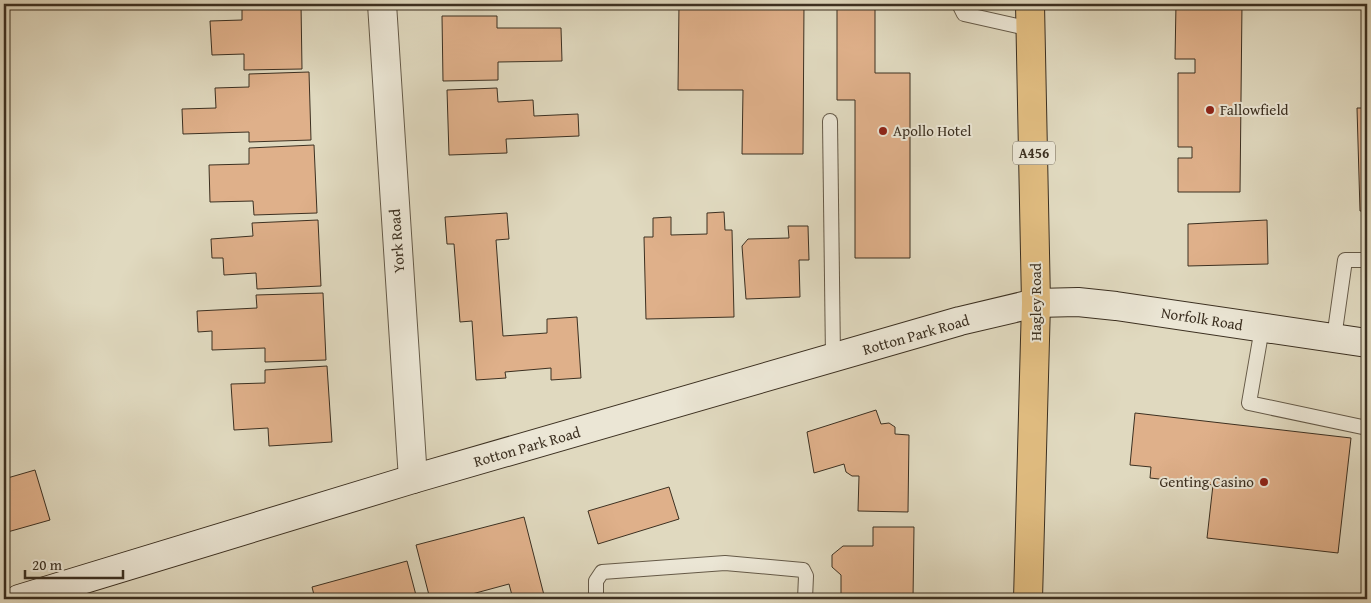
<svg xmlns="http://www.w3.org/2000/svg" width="1371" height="603" viewBox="0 0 1371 603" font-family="'Gentium Book Plus',serif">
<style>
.building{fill:#dfb08a;stroke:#3c3021}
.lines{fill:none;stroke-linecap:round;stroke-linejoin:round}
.lane-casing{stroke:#655a48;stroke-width:16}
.street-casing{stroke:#655a48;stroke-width:30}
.secondary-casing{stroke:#3c3021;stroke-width:30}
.highway-casing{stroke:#3c3021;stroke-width:30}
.lane{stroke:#ebe6d5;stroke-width:14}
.street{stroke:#ebe6d5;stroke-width:28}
.secondary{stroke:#ebe6d5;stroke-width:28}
.highway{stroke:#e0bc80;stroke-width:28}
.poi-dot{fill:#8f2418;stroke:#ebe6d5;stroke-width:2}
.labels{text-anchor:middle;stroke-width:4;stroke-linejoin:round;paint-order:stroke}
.shield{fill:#ebe6d5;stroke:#706757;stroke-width:1}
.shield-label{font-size:14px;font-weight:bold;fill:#3c3021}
.poi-label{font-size:15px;fill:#3c3021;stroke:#ebe6d5;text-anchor:start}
.street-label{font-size:15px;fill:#3c3021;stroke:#ebe6d5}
</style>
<rect width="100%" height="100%" fill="#e0d9bf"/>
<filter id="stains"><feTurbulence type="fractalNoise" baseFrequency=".004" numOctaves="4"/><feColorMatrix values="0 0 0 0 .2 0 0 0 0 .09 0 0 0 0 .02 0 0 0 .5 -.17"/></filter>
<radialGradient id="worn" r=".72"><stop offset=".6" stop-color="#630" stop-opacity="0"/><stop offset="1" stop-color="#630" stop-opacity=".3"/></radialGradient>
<g class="building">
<path d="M301,4l1,65 -58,1v-16l-32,1 -2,-34 32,-1v-15z"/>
<path d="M679,4h125l-1,150h-61l1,-64h-65z"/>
<path d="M837,4h38v69h35v185h-55v-158h-18z"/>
<path d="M1176,4h66l-2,188h-62v-34h14v-11h-14v-74h17v-14h-20z"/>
<path d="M442,16h55v12h64l1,33 -64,1v18l-55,1z"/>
<path d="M309,72l2,68 -62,2v-10l-66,2 -1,-25 34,-1 -1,-20 34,-1v-13z"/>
<path d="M497,88l1,14 35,-2 1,16 44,-2 1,22 -73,3 1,14 -58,2 -2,-65z"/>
<path d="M1357,108h10v103h-7z"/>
<path d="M314,145l3,68 -63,2 -1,-14 -43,1 -1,-37 40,-1v-16z"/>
<path d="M724,212l1,18h7l2,87 -88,2 -2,-82h9v-19l18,-1v18l36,-1v-21z"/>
<path d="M507,213l2,26 -13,1 7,96 44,-3v-14l30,-2 4,61 -30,2v-12l-46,4 1,6 -30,2 -4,-59 -12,1 -6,-78h-7l-2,-27z"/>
<path d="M318,220l3,66 -64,3 -1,-16 -32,2 -1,-17h-11l-1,-19 42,-3 -1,-13z"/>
<path d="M1267,220l1,44 -80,2v-42z"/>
<path d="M788,226h20l1,34h-10l1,37 -54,2 -4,-53 6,-7 41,-1z"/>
<path d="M323,293l3,67 -61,2v-14l-53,2v-19l-14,1 -1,-21 60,-3 -1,-13z"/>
<path d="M327,366l5,76 -63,4 -1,-18 -34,2 -3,-46 34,-1v-13z"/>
<path d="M876,410l5,14 8,-1 6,4v7l14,1 -1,77 -50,-1 1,-35h-7l-6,-4 -2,-8 -30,9 -7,-41z"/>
<path d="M1135,413l216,25 -13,115 -131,-15 6,-53 -63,-7 1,-11 -21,-2z"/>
<path d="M35,470l15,50 -46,13v-54z"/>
<path d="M669,487l10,32 -81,25 -10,-33z"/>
<path d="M524,517l21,82h-32l-4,-15 -48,13v2h-31l-14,-54z"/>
<path d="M873,527h41l-1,72h-72v-24l-9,-8v-12l11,-9h30z"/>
<path d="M407,561l10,38h-102l-3,-12z"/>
</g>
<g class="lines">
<defs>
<g id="lane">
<path d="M959,4l5,10 67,15"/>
<path d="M830,121l3,237"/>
<path d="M1262,328l-13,75 118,25"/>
<path d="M1334,338l11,-78h22"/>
<path d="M596,599v-18l6,-9 123,-9 78,7 3,6 -1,23"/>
</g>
<path id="street" d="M382,4l31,475"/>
<path id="secondary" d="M19,599l394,-120 547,-158 76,-18 42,-1 38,4 251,37"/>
<path id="highway" d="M1028,599l8,-296 -6,-299"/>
</defs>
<use href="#lane" class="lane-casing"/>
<use href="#street" class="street-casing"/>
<use href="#secondary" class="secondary-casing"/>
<use href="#highway" class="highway-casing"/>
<use href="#lane" class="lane"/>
<use href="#street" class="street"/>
<use href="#secondary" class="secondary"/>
<use href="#highway" class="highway"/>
</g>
<g class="poi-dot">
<circle cx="1210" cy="110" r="5"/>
<circle cx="883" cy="131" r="5"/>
<circle cx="1264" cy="482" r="5"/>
</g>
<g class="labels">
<rect class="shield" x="1013" y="141.5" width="42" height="23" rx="4"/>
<g class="shield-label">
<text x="1034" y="158">A456</text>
</g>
<g class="poi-label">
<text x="1220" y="115">Fallowfield</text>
<text x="893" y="136">Apollo Hotel</text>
<text x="1254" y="487" text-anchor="end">Genting Casino</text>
</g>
<g class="street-label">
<text transform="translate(397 241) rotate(-94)" y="5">York Road</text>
<text transform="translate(1036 302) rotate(-90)" y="5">Hagley Road</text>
<text transform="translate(1202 319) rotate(9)" y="5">Norfolk Road</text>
<text transform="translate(916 335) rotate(-16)" y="5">Rotton Park Road</text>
<text transform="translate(527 447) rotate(-16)" y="5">Rotton Park Road</text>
</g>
</g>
<rect width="1371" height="603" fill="none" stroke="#e0d9bf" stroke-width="20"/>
<rect x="5" y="5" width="1361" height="593" fill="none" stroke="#3c3021" stroke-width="2.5"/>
<rect x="10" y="10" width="1351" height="583" fill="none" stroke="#3c3021"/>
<path d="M25 570v8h98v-8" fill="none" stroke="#3c3021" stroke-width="2.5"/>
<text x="32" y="570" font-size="15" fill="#3c3021" stroke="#ebe6d5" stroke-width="4" paint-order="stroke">20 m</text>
<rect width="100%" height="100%" filter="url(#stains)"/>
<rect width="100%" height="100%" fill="url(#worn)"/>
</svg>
